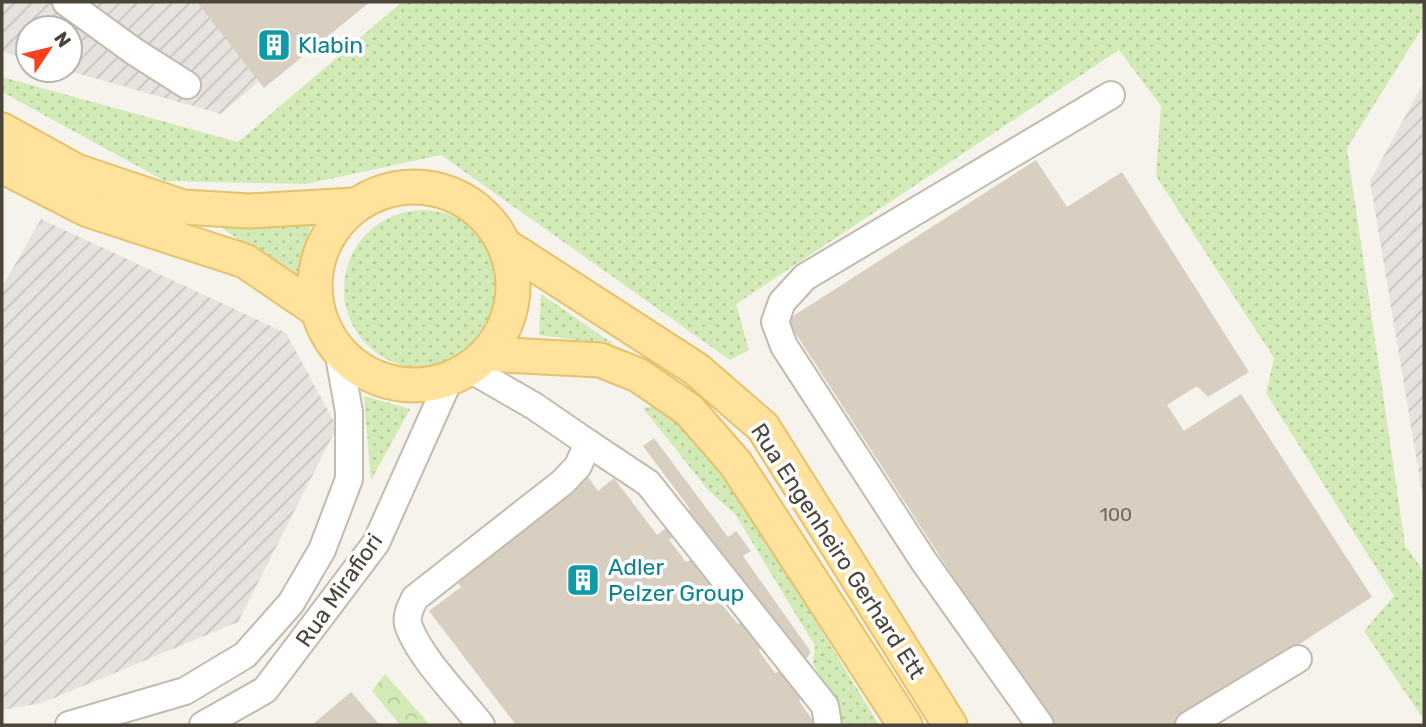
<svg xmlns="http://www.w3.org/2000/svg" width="1426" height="727" viewBox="0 0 1426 727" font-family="Rubik,sans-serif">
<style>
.industrial{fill:url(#industrial-furrows)}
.grass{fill:url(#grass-dots)}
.forest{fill:url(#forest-crowns)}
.building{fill:#d8cfc1}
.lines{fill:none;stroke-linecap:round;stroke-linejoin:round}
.minor-casing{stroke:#c2bbae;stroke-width:30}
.major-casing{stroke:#e6c16a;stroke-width:37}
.minor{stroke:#fff;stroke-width:26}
.major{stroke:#ffe39c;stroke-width:33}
.labels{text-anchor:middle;stroke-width:7;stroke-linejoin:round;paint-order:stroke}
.number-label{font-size:19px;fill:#6e675b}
.culture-label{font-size:23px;fill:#0d838f;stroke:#fff;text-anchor:start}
.street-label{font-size:23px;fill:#4b4439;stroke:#fff}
</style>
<defs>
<pattern id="industrial-furrows" width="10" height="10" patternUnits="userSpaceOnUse" patternTransform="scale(1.75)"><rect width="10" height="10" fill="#e6e2dd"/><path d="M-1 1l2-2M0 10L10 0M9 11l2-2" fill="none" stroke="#c7c3be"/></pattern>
<pattern id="grass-dots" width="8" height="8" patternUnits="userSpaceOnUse" patternTransform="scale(1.75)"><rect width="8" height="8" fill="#d2eab5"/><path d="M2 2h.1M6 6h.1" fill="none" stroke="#b6ca9c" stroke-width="1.8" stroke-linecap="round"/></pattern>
<pattern id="forest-crowns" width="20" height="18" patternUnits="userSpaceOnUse" patternTransform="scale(1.75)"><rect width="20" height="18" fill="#d2eab5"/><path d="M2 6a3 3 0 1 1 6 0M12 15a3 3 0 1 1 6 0" fill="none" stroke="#b6ca9c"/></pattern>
</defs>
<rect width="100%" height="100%" fill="#f6f3ec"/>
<g class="industrial">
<path d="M2,2h350l-131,112 -155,-44h4v-42h-42v31l-26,-7z"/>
<path d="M1424,82v422l-54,-323z"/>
<path d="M41,219l245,114 51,94 -99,195 -196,81 -40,7v-423z"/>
</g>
<g class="grass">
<path d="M402,2h1022v23l-77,123 58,397 19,27v148l-60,-89 30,-35 -128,-203 8,-35 -118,-182 5,-70 -42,-56 -383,254 13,46 -19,10 -289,-205 -135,29 -141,-3 -163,-89v-15l236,65z"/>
<circle cx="423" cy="289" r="79"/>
<path d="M311,223l-13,59 -82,-58z"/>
<path d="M541,294l74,51 -76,-10z"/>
<path d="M364,396l46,13 -39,71z"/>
<path d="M660,406l67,69 152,250h-34l-32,-62 2,-17 -80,-132 -27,-24 -65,-82z"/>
</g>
<path class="forest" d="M385,674l45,51h-30l-28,-34z"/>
<g class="building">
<path d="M197,2h173l-106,86z"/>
<path d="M1036,160l31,47 55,-35 127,200 -41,25 -11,-11 -30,19 17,26 57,-37 131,203 -198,128h-125l-262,-405z"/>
<path d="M654,438l74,99 8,-6 15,20 -8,5 68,96 -10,15 -111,-143 -21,16 17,22 7,-3 22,25 -6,5 29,35 5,-4 19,23 -3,8 16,22 12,-4 20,20 -8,12 17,24h-300l-87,-114 32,-24 -9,-11 134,-102 12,17 16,-13 43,57 33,-26 -47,-63z"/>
<path d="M351,692l29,33h-68z"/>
</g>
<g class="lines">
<defs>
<g id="minor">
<path d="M66,2l69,50 52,33"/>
<path d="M470,369l64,37 54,37 -10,23 -15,16 -148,116c-4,8 -9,17 -7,26 10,32 52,74 73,101"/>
<path d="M588,443l60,40 177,223 3,19"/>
<path d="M69,725l116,-34 60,-36 46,-52 31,-53 27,-71v-67l-11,-62"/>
<path d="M203,725l62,-35 111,-147 73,-163"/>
<path d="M1040,725l-117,-165 -139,-214 -9,-24 7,-20 23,-25 306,-182"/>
<path d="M1189,725l109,-66"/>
</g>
<g id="major">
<path d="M2,130l74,41 107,36 66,4 105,-6"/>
<path d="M2,166l86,44 157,51 72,49"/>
<circle cx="414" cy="286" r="99"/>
<path d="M506,246l190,123 67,58 187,298"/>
<path d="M487,354l113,6 38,15 51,35 47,54 169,261"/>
</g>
</defs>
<use href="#minor" class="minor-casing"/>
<use href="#major" class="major-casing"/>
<use href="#minor" class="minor"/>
<use href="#major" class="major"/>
</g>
<defs>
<symbol id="building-square" viewBox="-11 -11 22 22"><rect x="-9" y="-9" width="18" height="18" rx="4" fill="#0f9aa8" stroke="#fff"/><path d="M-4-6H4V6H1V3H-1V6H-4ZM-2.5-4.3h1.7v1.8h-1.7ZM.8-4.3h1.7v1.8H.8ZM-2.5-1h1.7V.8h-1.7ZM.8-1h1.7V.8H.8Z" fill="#fff"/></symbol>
</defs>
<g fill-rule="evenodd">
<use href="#building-square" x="255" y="26" width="38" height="38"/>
<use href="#building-square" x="564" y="561" width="38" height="38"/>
</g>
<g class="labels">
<g class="number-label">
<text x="1116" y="521">100</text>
</g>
<g class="culture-label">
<text x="298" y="53">Klabin</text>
<text x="608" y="575">Adler<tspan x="608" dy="26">Pelzer Group</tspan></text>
</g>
<g class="street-label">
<text transform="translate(838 551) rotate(57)" y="8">Rua Engenheiro Gerhard Ett</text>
<text transform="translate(339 590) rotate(-55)" y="8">Rua Mirafiori</text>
</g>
</g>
<rect width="1426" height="727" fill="none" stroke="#4b4439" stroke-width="7"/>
<g transform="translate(49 49) rotate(55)"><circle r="33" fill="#ffffff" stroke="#b7b4b0" stroke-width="2"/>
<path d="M0-5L12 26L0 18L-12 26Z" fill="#fc3f1d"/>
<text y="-10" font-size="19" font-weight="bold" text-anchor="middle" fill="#4b4439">N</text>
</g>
</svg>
